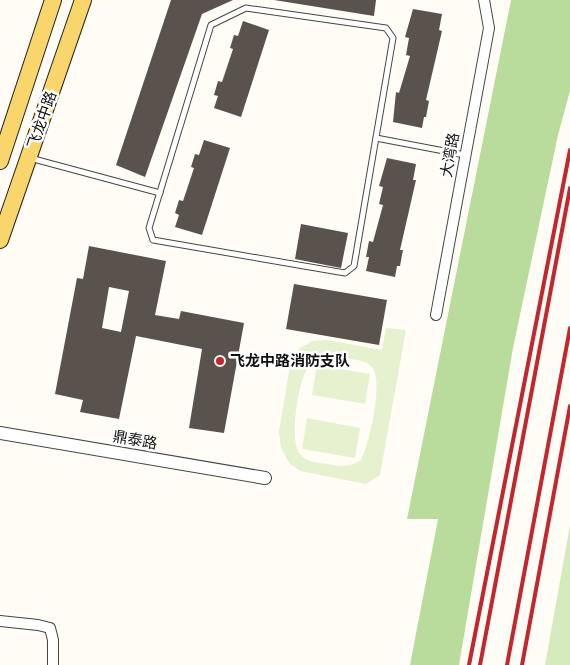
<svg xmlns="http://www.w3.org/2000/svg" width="570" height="665" viewBox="0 0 570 665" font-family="Bitter,'Noto Sans SC',serif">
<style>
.green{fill:#d5ebbd}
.forest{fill:#b9dc9c}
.pitch{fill:#e6f2cf;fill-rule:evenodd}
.building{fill:#5a524d;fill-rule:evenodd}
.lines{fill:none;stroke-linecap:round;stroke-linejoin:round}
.service-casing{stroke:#444;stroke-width:7}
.minor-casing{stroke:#444;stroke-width:12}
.tertiary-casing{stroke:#444;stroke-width:14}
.primary-casing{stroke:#222;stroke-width:18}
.service{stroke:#fff;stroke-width:5}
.minor{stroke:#fff;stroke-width:10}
.tertiary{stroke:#fff;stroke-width:12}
.primary{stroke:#f9d66b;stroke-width:16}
.rail{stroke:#c4262e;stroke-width:4}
.poi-dot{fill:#c4262e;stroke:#fff;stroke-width:2}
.labels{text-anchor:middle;stroke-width:5;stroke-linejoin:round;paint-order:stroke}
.street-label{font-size:15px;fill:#111;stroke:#fff}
.poi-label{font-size:15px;font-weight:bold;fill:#111;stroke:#fff;text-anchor:start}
</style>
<rect width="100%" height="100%" fill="#fffdf5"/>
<path class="green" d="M570,525v140h-25z"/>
<path class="forest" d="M511,0h59v91l-12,44 -45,213 -54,317h-49l28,-146h-31z"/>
<g class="pitch">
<path d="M386,328l20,2 -26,145 -14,9 -66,-13 -11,-8 -8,-15 -2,-17 12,-71 9,-12 12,-7 15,-1 55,10zM334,357c11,2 28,1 37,9 14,12 -2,79 -10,94 -12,7 -19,7 -33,4 -9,-1 -22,-2 -28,-10 -11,-13 -2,-81 12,-92 6,-4 14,-5 22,-5z"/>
<path d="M317,365l53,9 -5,30 -53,-9z"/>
<path d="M307,418l53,10 -5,30 -53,-9z"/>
</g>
<g class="building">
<path d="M171,0h62l-31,14 -57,163 -29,-12z"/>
<path d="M274,0h102l-2,16z"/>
<path d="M413,9l29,5 -3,16 3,1 -16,69 3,1 -3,16h-2l-2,11 -29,-6 3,-30 3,1 11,-37 -4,-1 3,-17 -4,-1z"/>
<path d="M243,21l26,9 -28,87 -27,-9 4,-12 -4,-1 4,-14 4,1 11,-33 -3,-1 4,-13 4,1z"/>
<path d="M204,140l26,8 -28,87 -27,-8 4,-12 -4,-2 4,-13 4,1 11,-33 -3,-1 4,-13 4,1z"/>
<path d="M387,158l29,6 -3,16h3l-16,70h3l-3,16h-3l-2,11 -29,-6 3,-14h-3l3,-16 4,1 10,-37 -4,-1 4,-17 -4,-1z"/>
<path d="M301,224l47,9 -7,35 -46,-9z"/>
<path d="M89,246l77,15 -11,54 24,4 2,-8 63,12 -20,110 -35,-5 13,-79 -66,-13 -17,83 -39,-7 3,-12 -28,-6 22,-116 6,1zM109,287l20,4 -8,41 -19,-4z"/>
<path d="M294,284l93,16 -8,45 -93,-16z"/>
</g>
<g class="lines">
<defs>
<g id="service">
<path d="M246,8l140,20 7,10 -39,228 -9,7 -192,-33 -4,-12 62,-203z"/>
<path d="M376,138l89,17"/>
<path d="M30,158l130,35"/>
</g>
<g id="minor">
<path d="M436,315l53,-287 -5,-28"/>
<path d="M0,621l38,4 12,3 3,12v25"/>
</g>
<path id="tertiary" d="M0,433l265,45"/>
<g id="primary">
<path d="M0,161l53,-161"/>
<path d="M0,240l83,-240"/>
</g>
</defs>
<use href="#service" class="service-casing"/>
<use href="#minor" class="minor-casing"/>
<use href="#tertiary" class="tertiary-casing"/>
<use href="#primary" class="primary-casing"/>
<use href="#service" class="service"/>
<use href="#minor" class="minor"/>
<use href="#tertiary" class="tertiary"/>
<use href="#primary" class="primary"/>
<g class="rail">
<path d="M469,665l101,-515"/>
<path d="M480,665l90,-477"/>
<path d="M507,665l63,-337"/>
<path d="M522,665l48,-259"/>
</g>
</g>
<circle class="poi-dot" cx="220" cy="361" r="5"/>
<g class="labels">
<g class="street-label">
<text transform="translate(42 120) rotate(-71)" y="5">飞龙中路</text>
<text transform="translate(450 155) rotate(-80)" y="5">大湾路</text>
<text transform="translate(135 440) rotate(10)" y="5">鼎泰路</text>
</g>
<g class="poi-label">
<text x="230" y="366">飞龙中路消防支队</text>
</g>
</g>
</svg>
